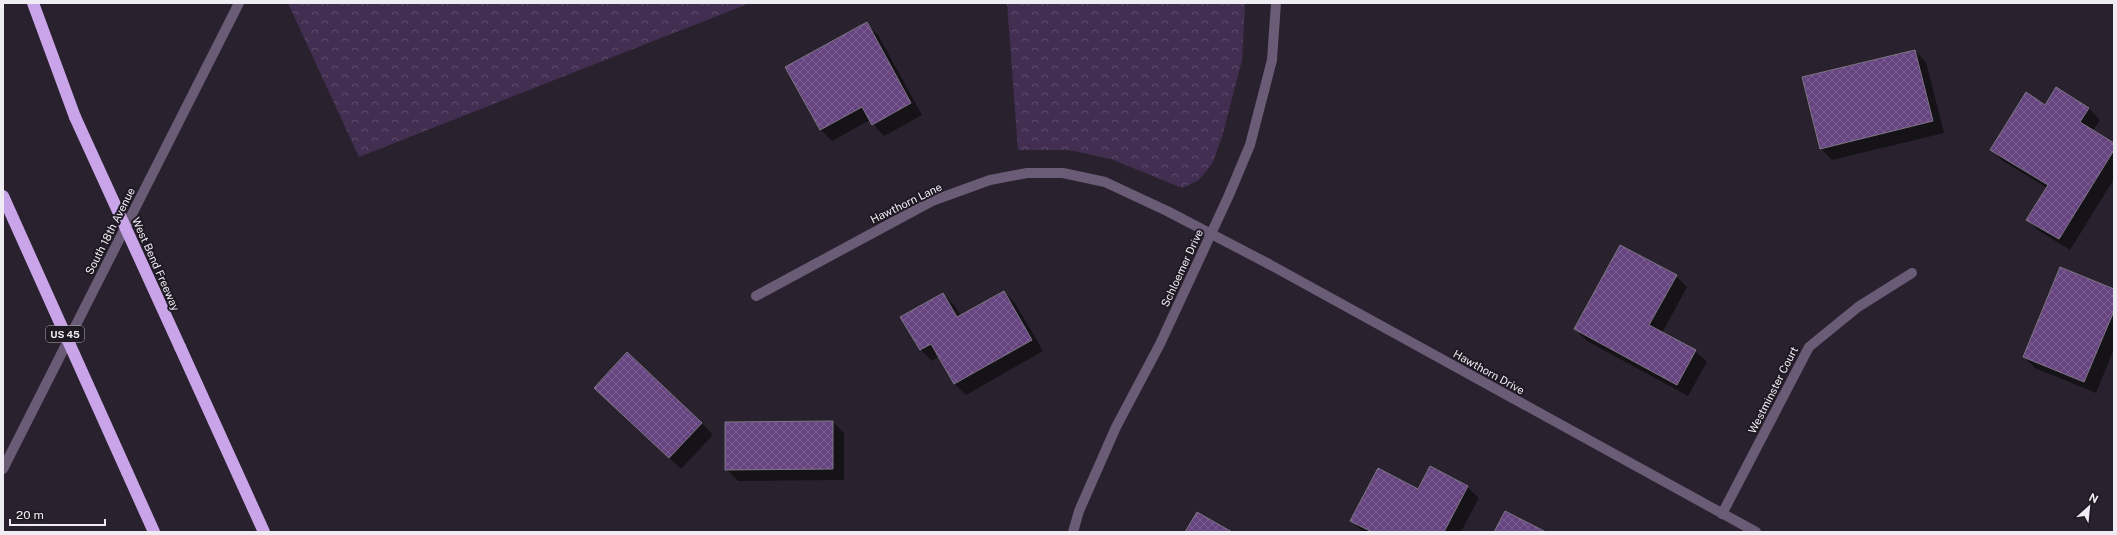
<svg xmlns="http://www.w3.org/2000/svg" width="2117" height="535" viewBox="0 0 2117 535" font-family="'Public Sans',sans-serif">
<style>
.park{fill:url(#park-crowns)}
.shadow{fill:#0007}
.building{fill:url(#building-cross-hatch);stroke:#7d7683}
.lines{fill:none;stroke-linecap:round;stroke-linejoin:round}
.minor{stroke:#6a5b76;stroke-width:10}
.highway{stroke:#c9a4e8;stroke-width:12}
.highway-bridge{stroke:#c9a4e8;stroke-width:12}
.labels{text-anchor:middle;stroke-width:4;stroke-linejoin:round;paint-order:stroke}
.shield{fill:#1f1924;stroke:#b1adb6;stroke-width:1}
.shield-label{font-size:10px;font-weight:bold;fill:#f0ecf4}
.street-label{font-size:11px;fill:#f0ecf4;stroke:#1f1924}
</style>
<defs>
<pattern id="park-crowns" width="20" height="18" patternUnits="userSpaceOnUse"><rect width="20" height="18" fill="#422e51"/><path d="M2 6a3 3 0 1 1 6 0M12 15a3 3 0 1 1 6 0" fill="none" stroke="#5e4c6b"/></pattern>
<pattern id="building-cross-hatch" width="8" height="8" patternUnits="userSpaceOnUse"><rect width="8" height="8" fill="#664480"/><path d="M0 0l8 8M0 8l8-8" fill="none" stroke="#7c5f93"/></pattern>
</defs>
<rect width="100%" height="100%" fill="#29222e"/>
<g class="park">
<path d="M288,3h462l-391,154z"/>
<path d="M1007,3h238l-3,57 -20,77 -10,27 -13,16 -17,8 -71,-29 -42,-9h-51z"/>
</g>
<g class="shadow">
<path d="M866,24l12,11 44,80 -38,21 -14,-16 -38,21 -11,-11 -35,-63z"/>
<path d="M1915,51l11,11 18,71 -112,27 -11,-11z"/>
<path d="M2045,106l44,2 11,12 -7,11 21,13v35l-44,71 -31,-19 -11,-11 19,-32 -44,-27 -12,-11z"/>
<path d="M1676,276l11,11 -25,46 33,18 12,11 -19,34 -101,-55 -12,-12z"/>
<path d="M2114,290v59l-18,44 -61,-25 -11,-11z"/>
<path d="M1004,292l11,11 28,48 -77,44 -11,-11 -16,-28 -7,5 -12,-12 23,-55 11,11 7,11z"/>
<path d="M607,399l95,24 11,12 -32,34z"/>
<path d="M833,422l11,11v47l-106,1 -12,-12z"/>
<path d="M1467,487l12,11 -18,34h-98l-11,-11 66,-31z"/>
</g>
<g class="building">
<path d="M867,22l44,81 -39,22 -10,-18 -42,23 -35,-63z"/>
<path d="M1915,50l18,71 -113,28 -18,-72z"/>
<path d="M2056,87l33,21 -9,14 34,21v7l-55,89 -33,-19 22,-35 -58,-35 36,-58 19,13z"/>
<path d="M1620,245l57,30 -28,50 47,25 -19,35 -103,-56z"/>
<path d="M2060,267l54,22v22l-30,71 -61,-25z"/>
<path d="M1004,291l28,49 -78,44 -23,-40 -11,6 -20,-33 43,-24 14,24z"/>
<path d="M627,352l75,71 -33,35 -75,-70z"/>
<path d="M833,421v48l-108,1v-48z"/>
<path d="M1430,466l38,20 -24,46h-72l-22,-11 28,-53 40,21z"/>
<path d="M1505,511l41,21h-52z"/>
<path d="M1197,512l35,20h-47z"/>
</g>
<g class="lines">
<g class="minor">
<path d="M756,296l176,-95 58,-21 37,-7h36l42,9 62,29 100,52 489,269"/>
<path d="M3,469l236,-466"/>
<path d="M1722,514l87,-167 49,-40 54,-34"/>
<path d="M1073,532l6,-21 37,-84 44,-83 69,-149 21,-50 22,-85 4,-57"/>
</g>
<g class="highway">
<path d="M33,3l42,114"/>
<path d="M180,347l84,185"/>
<path d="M127,472l27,60"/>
</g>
<g class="highway-bridge">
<path d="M75,117l105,230"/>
<path d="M3,196l124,276"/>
</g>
</g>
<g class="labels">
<rect class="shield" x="46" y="326" width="38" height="16" rx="3"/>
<g class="shield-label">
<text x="65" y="338">US 45</text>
</g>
<g class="street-label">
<text transform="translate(906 203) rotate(-26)" y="4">Hawthorn Lane</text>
<text transform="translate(110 231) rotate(-63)" y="4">South 18th Avenue</text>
<text transform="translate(156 264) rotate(66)" y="4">West Bend Freeway</text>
<text transform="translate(1182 268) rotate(-65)" y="4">Schloemer Drive</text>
<text transform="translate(1489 372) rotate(29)" y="4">Hawthorn Drive</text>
<text transform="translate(1773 390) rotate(-63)" y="4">Westminster Court</text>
</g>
</g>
<rect width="2117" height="535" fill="none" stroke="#f0ecf4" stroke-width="8"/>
<g transform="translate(2089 507) rotate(27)" stroke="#1f1924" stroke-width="3" paint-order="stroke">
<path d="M0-3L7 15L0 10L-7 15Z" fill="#f0ecf4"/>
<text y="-6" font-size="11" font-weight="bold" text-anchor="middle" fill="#f0ecf4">N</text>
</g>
<path d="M10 519v6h95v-6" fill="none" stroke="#f0ecf4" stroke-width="2"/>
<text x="16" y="519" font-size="12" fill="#f0ecf4" stroke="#1f1924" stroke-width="3" paint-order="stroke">20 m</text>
</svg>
